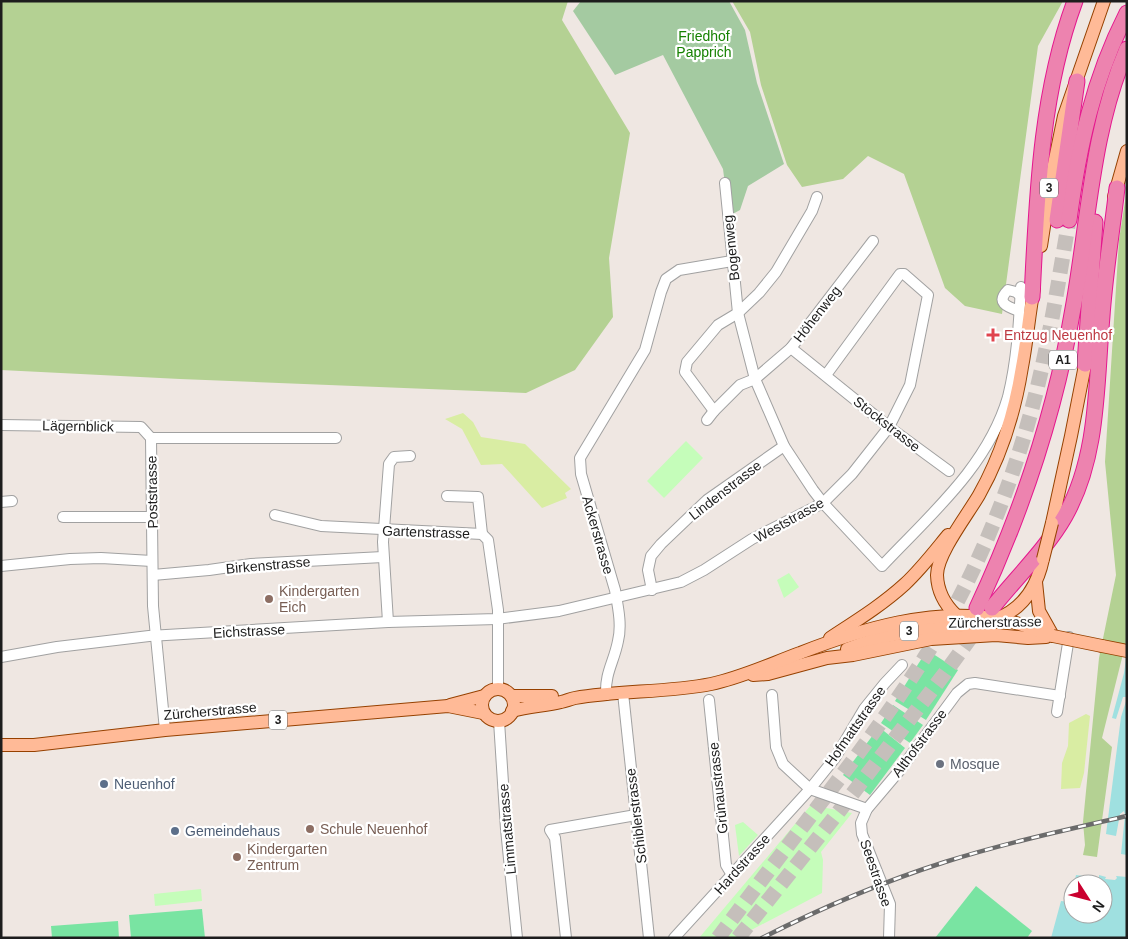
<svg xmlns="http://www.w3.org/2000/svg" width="1128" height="939" viewBox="0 0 1128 939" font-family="Helvetica,sans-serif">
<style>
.grass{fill:#d9eda3}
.forest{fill:#b4d193}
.cemetery{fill:#a4caa1}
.park{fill:#c5fdba}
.pitch{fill:#79e4a2}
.water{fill:#9fe0e0}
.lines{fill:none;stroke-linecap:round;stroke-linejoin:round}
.highway-tunnel{stroke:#c5bfbb;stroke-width:15;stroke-dasharray:15 8;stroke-linecap:butt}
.minor-casing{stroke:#a1a1a1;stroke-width:12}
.major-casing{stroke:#964100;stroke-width:14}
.highway-casing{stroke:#e5178e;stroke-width:17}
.minor{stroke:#fff;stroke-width:10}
.major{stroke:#ffba97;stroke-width:12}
.highway{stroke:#ed83af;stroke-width:15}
.rail-casing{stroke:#6b6b6b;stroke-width:4.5}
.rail{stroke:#fff;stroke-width:2.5;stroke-dasharray:8;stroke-linecap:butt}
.major-bridge-casing{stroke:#964100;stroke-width:14;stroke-linecap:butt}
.major-bridge{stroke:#ffba97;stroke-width:12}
.health-dot{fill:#e0444e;stroke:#fff;stroke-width:2}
.education-dot{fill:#8d6e63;stroke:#fff;stroke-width:2}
.worship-dot{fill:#6b7280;stroke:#fff;stroke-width:2}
.service-dot{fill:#5c6f8a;stroke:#fff;stroke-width:2}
.labels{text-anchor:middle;stroke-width:4.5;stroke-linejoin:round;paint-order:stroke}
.shield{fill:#fff;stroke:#616161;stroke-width:1}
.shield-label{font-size:12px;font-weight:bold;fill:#1d1d1d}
.park-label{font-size:14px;fill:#178203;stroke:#fff}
.street-label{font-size:14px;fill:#1d1d1d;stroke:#fff}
.health-label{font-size:14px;fill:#be3a42;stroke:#fff;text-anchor:start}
.education-label{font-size:14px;fill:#785e54;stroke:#fff;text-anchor:start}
.worship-label{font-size:14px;fill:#5b616d;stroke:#fff;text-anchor:start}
.service-label{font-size:14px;fill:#4e5e75;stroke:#fff;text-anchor:start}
</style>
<rect width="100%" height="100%" fill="#efe7e2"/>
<g class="grass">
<path d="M463,413l10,9 8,15 44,7 46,45 -6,4 2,5 -25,10 -40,-44 -21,1 -19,-36 -17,-10z"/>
<path d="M1086,714l4,2 -6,57 -4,15 -19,1 1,-26 6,-17 1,-23z"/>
</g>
<g class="forest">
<path d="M1,1h567l-6,19 68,113 -21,125 4,59 -38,53 -49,23 -346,-14 -179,-9z"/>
<path d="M732,1h331l-25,45 -36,268 -37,-8 -20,-18 -41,-114 -36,-18 -25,23 -41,8 -15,-22 -26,-80 -11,-53z"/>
<path d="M1127,188v450l-25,100 10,9 -15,110 -14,-2 2,-10 -2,-23 16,-164 17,-83 -11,-113 14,-222z"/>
</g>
<path class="cemetery" d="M581,1h148l16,29 12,53 27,81 -36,22 -8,24 -11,6 -6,-47 -60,-114 -48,20 -42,-64z"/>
<g class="park">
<path d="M686,441l17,17 -39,40 -17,-17z"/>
<path d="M789,573l10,14 -15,11 -7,-18z"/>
<path d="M811,805l41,8 -31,39 2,8 -1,33 -86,45h-37z"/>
<path d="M743,822l15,13 -19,21 -4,-31z"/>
<path d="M201,889l1,12 -47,5 -1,-12z"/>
</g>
<g class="pitch">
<path d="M927,650l31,20 -32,50 -31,-19z"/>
<path d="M893,705l30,20 -13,18 -29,-20z"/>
<path d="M879,727l26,21 -35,47 -27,-20z"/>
<path d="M976,886l56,45 -5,7h-92z"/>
<path d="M202,909l3,29h-74l-2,-23z"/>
<path d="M118,921l1,17h-67l-1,-12z"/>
</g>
<g class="water">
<path d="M1127,652v45h-4l-7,22 -4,-1 12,-45z"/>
<path d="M1127,698v157l-6,-1 4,-39 -1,-4 -4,3 -4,22 -10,-2 15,-117z"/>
<path d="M1076,875l23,3v-3l7,2 -1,2 10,1 2,-2 -1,-2 11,1v61h-76l10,-37 8,1 4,-15v27h30v-30h-29z"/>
</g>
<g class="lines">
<g class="highway-tunnel">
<path d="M718,938c34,-46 69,-91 104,-137 48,-62 95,-126 133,-195 38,-72 67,-151 85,-230 12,-51 20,-104 29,-156"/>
<path d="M738,938l99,-124 108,-141 34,-47"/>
</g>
<defs>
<g id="minor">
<path d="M725,183l13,130 17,66 29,67 29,44 10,13 59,63c48,-51 106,-100 126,-169 9,-36 11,-73 13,-110"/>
<path d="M817,197l-5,14 -36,61 -17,21 -21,20 -20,12 -31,37 -2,10 29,39 26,-26 15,-6 36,-31 82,-107"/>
<path d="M1019,311c-11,-4 -24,-8 -11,-21l8,2 5,4"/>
<path d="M791,348l98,79 60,44"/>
<path d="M707,420l7,-9"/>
<path d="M1,425l140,2 10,11"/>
<path d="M447,496l31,1 4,37"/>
<path d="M1,502l11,-1"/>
<path d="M275,515l46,11 161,8 6,6 10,70v78"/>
<path d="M63,517h89"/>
<path d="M1,566l69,-7 31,-1 51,3"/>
<path d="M153,575l56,-5 42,-6 132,-7"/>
<path d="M652,590l-4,-20 3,-14 10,-12 46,-44 77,-54"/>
<path d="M388,622l-5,-80 6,-78 5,-7 16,-1"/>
<path d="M1,657l56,-10 92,-11 239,-14 109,-3 62,-8 122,-29 23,-12 48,-31 71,-36 29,-29 37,-47 21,-42 18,-90 -24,-21h-4l-74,101"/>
<path d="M623,693l26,245"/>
<path d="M606,695c-1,-23 8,-33 12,-54 4,-16 0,-34 -3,-51l-34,-116 -1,-16 65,-108 16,-58 5,-13 13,-9 53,-9"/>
<path d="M772,695l4,52 7,17 27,25 57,20"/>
<path d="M709,700l17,165 6,10"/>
<path d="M1057,712l12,-75"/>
<path d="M499,721l7,108 11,109"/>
<path d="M165,730l-12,-124 -2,-168h185"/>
<path d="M566,938l-11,-100 -5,-8 86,-15"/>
<path d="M674,938l136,-149 25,-31 29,-49 21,-26 17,-18"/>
<path d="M889,938l1,-34 -28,-70 -1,-11 6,-14 33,-39 57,-77 11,-9 7,-1 85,13"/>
</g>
<g id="major">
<path d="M1114,197l13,-46"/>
<path d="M1041,246l11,-72 12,-58 40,-115"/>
<path d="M1052,523l19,-87 16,-81"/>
<path d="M1036,582l3,29 14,25"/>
<path d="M996,619c27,-10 41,-32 47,-60"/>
<path d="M996,635c-29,-5 -58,-28 -59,-60 0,-21 31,-61 42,-80 22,-39 36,-84 43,-128 5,-26 7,-53 12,-79"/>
<path d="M830,638c26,-17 52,-33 75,-54 16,-15 29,-32 43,-49"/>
<path d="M1102,646l25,5"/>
<path d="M847,649c40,-16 83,-22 125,-24"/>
<path d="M753,675l15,-1 59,-16 26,-3 78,-16 65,-4 32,3 18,-1"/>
<circle cx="498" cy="705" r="16"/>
<path d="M512,696h40"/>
<path d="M450,705l34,-9"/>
<path d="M512,711c16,-5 33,-5 49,-9 5,-1 9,-3 14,-4 45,-8 91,-5 136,-14 32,-7 59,-20 89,-31 61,-24 134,-46 199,-34 19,3 37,11 54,17"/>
<path d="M1,745h33l131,-15 283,-24 35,7"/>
</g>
<g id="highway">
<path d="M1057,220l20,-139"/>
<path d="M1069,220c10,-75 24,-140 58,-207"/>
<path d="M1032,297c5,-98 8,-202 43,-296"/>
<path d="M1085,364l10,-142"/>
<path d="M977,608c46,-98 79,-198 97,-305 15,-86 18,-173 53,-254"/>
<path d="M992,608c23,-29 55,-60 73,-92 34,-60 31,-133 37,-200 3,-43 10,-85 15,-128"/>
</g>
</defs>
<use href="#minor" class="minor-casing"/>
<use href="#major" class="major-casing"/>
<use href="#highway" class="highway-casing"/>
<use href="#minor" class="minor"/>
<use href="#major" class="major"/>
<use href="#highway" class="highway"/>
<defs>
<path id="rail" d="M762,938c59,-30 120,-56 183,-76 60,-19 121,-32 182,-46"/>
</defs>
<use href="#rail" class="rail-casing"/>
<use href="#rail" class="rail"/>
<defs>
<g id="major-bridge">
<path d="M1043,559l9,-36"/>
<path d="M1053,636l49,10"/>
</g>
</defs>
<use href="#major-bridge" class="major-bridge-casing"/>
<use href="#major-bridge" class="major-bridge"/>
</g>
<path class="health-dot" d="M990.5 327.5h5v5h5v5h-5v5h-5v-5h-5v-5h5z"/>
<g class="education-dot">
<circle cx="269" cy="599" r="5"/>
<circle cx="310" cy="829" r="5"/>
<circle cx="237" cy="857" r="5"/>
</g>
<circle class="worship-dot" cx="940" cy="764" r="5"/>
<g class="service-dot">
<circle cx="104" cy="784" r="5"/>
<circle cx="175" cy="831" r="5"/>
</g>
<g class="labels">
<g class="shield">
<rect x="1040" y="178.5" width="18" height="19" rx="4"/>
<rect x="1049" y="350.5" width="28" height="19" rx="4"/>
<rect x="900" y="621.5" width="18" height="19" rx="4"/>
<rect x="269" y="710.5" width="18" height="19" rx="4"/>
</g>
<g class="shield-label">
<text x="1049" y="192">3</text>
<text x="1063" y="364">A1</text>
<text x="909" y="635">3</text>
<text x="278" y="724">3</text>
</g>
<g class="park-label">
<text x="704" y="41">Friedhof<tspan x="704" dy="16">Papprich</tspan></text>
</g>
<g class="street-label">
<text transform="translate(731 248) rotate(-96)" y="5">Bogenweg</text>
<text transform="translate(817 314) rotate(-52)" y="5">Höhenweg</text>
<text transform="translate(887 424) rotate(38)" y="5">Stockstrasse</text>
<text transform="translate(78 426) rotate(1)" y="5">Lägernblick</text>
<text transform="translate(725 490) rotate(-38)" y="5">Lindenstrasse</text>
<text transform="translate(152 492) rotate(-91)" y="5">Poststrasse</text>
<text transform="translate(789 520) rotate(-29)" y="5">Weststrasse</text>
<text transform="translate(426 532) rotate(2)" y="5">Gartenstrasse</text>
<text transform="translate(598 535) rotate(74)" y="5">Ackerstrasse</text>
<text transform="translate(268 565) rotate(-5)" y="5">Birkenstrasse</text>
<text transform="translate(995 622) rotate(-1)" y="5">Zürcherstrasse</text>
<text transform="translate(249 631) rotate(-3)" y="5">Eichstrasse</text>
<text transform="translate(210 711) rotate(-5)" y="5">Zürcherstrasse</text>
<text transform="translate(855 726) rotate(-55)" y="5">Hofmattstrasse</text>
<text transform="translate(919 743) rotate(-53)" y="5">Althofstrasse</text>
<text transform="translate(718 788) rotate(-96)" y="5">Grünaustrasse</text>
<text transform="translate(636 816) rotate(-97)" y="5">Schiblerstrasse</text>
<text transform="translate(507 829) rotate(-95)" y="5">Limmatstrasse</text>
<text transform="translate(742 864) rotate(-48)" y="5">Hardstrasse</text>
<text transform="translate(876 873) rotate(71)" y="5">Seestrasse</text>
</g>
<g class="health-label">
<text x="1004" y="340">Entzug Neuenhof</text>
</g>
<g class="education-label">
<text x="279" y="596">Kindergarten<tspan x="279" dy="16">Eich</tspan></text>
<text x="320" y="834">Schule Neuenhof</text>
<text x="247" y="854">Kindergarten<tspan x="247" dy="16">Zentrum</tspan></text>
</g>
<g class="worship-label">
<text x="950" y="769">Mosque</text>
</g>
<g class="service-label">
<text x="114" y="789">Neuenhof</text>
<text x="185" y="836">Gemeindehaus</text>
</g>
</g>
<rect width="1128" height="939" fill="none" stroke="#1d1d1d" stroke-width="5"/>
<g transform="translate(1088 899) rotate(126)"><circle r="24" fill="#ffffff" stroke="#a5a5a5"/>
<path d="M0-4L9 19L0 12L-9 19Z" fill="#ca002f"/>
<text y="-8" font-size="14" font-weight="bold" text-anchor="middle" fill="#1d1d1d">N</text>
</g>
</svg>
